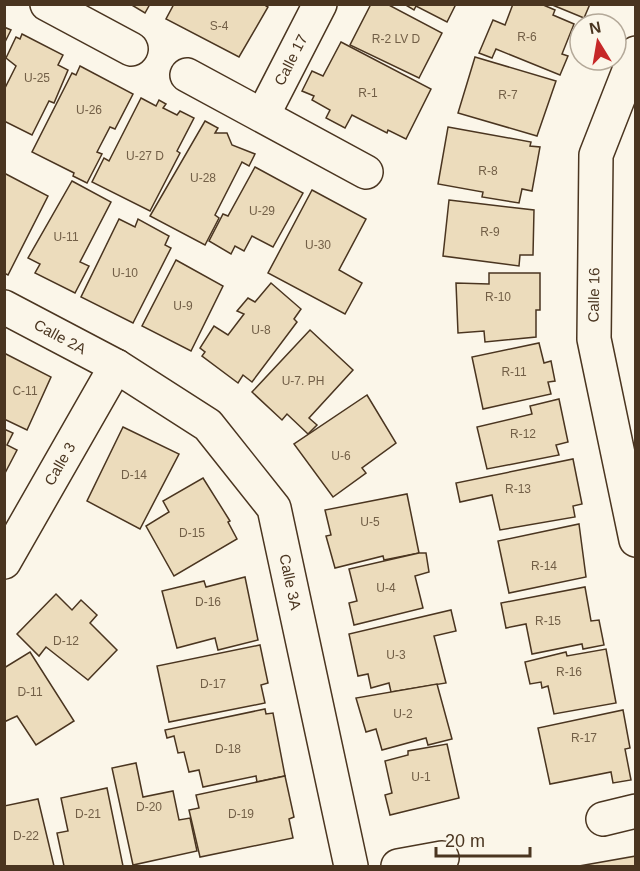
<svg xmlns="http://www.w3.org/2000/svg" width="640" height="871" viewBox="0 0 640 871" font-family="Helvetica,sans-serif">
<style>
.building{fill:#ecdcbc;stroke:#4a3520;stroke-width:1.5}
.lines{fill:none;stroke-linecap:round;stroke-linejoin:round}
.minor-casing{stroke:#4a3520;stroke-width:36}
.minor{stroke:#fbf6e9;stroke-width:33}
.labels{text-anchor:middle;stroke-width:4.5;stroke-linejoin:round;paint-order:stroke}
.number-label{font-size:12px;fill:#725f47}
.street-label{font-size:15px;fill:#4a3520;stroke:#fbf6e9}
</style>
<rect width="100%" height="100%" fill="#fbf6e9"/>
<g class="building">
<path d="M130,4h20l-5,9z"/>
<path d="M174,4h89l5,3 -29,50 -73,-38z"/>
<path d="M371,4h16l55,29 -23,45 -69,-33z"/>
<path d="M404,4h52l-9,18 -31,-16 -2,4z"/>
<path d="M513,4h28l14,6 -2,5 21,9 -12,30 6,2 -8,19 -64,-26 -4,9 -13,-5 14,-33 12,5z"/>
<path d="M550,4h40l-6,14z"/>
<path d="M4,27l7,3 -7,14z"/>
<path d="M22,34l41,21 -5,10 10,5 -14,33 -5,-2 -17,34 -28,-14v-31l12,-24 -10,-8 10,-21 4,2z"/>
<path d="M341,42l90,47 -25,50 -18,-9 -1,3 -35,-18 -7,13 -19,-10 4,-8 -18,-10 2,-4 -12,-5 10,-20 11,5z"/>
<path d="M475,57l81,24 -19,55 -79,-23z"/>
<path d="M80,66l53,28 -18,35 -5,-2 -13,25 5,2 -15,29 -14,-7 1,-3 -42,-21 40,-79 4,2z"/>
<path d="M141,98l15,8 3,-6 7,4 -3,4 14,7 3,-4 14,7 -17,33 3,2 -30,58 -58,-29 12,-24 5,3z"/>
<path d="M205,121l13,7 -3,5h12l5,12 23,9 -6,12 -7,-4 -27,53 4,3 -14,27 -55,-29z"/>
<path d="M448,127l83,15 -1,4 10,1 -8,44 -10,-2 -3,14 -37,-6 1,-5 -45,-8z"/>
<path d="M255,167l48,26 -30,54 -21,-11 -8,15 -9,-5 -4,8 -22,-13 14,-27 5,2z"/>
<path d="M4,173l44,23 -40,79 -4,-2z"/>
<path d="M72,181l39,21 -31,60 9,4 -14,27 -40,-20 5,-9 -12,-6z"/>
<path d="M312,190l54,29 -27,51 23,13 -17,31 -77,-41z"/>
<path d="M449,200l85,10 -1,45h-13l-1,11 -76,-10z"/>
<path d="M119,219l16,8 3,-8 31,17 -4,9 6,3 -38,75 -52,-26z"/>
<path d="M176,260l47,26 -32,65 -49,-25z"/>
<path d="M489,273h51v37h-4v27l-51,5 -1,-11 -26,2 -2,-50 33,1z"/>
<path d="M271,283l30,26 -7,10 3,3 -45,60 -9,-7 -5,8 -36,-27 3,-4 -5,-4 14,-22 14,9 16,-21 -7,-3 11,-13 7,4z"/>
<path d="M310,330l43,40 -44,48 8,7 -9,9 -21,-20 -5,6 -30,-28z"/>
<path d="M539,343l5,20 7,-2 4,20 -7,1 3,12 -68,15 -11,-52z"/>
<path d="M4,353l47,24 -24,53 -23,-11z"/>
<path d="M367,395l29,48 -34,25 4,5 -33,24 -39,-53z"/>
<path d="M559,399l9,43 -12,3 3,10 -72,14 -10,-42 55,-13 -2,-8z"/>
<path d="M123,427l56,27 -39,75 -53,-28z"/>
<path d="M4,429l9,4 -6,12 10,5 -13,25z"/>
<path d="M573,459l9,45 -9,2 2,11 -75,13 -8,-35 -32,7 -4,-19z"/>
<path d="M203,478l27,43 -2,1 9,17 -63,37 -28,-50 23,-14 -6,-11z"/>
<path d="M407,494l12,59 -35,7 -1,-4 -48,12 -9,-32 5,-1 -6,-25z"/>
<path d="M579,524l7,53 -77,16 -11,-52z"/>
<path d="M419,553h7l3,19 -14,4 8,32 -69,17 -5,-22 8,-2 -8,-32z"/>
<path d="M245,577l13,63 -40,10 -3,-12 -38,10 -15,-57 42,-10 2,6z"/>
<path d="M585,587l6,34 8,-1 5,25 -21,4 -1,-5 -50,10 -6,-30 -20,4 -5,-25z"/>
<path d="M56,594l16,16 9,-10 16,15 -7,8 27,27 -29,30 -42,-33 -7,9 -22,-22z"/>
<path d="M451,610l5,21 -22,5 12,47 -55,9 -2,-9 -18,5 -3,-14 -10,2 -9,-42z"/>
<path d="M260,645l8,38 -7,2 4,18 -96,19 -12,-56z"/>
<path d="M606,649l10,54 -62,11 -6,-28 -6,2 -1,-6 -11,2 -5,-22 41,-10 1,4z"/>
<path d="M30,652l44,69 -38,24 -19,-29 -13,6v-54z"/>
<path d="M437,684l15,55 -24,6 -2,-7 -44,12 -6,-21 -10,3 -10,-34z"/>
<path d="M265,709l1,5 7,-1 12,63 -28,6 -1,-6 -53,11 -4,-17 -10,2 -5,-20 -6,1 -4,-17 -7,2 -2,-8z"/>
<path d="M623,710l7,38 -5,1 6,31 -18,3 -2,-11 -61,12 -12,-56z"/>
<path d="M447,744l12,54 -69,17 -5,-20 7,-2 -7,-32 23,-6v-4z"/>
<path d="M136,763l7,34 30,-6 6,29 11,-2 7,33 -64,14 -21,-97z"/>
<path d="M285,776l9,41 -5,2 4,19 -93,19 -11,-47 10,-2 -3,-13z"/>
<path d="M107,788l16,78h-59l-7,-33 11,-2 -7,-33z"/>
<path d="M38,799l16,67h-50v-60z"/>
<path d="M636,856v10h-57z"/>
</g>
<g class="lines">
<defs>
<g id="minor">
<path d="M47,4l84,45"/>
<path d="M636,53l-40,102 -2,184 42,201"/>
<path d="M187,75l179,97"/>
<path d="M263,115l57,-111"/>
<path d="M4,307l112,59 92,59 66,83 77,358"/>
<path d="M4,562l112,-196"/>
<path d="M603,819l33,-8"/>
<path d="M398,866l44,-8"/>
</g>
</defs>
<use href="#minor" class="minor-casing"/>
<use href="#minor" class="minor"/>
</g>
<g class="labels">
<g class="number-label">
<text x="219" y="30">S-4</text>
<text x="527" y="41">R-6</text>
<text x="396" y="43">R-2 LV D</text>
<text x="37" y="82">U-25</text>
<text x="368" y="97">R-1</text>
<text x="508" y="99">R-7</text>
<text x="89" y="114">U-26</text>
<text x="145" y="160">U-27 D</text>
<text x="488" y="175">R-8</text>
<text x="203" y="182">U-28</text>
<text x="262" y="215">U-29</text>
<text x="490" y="236">R-9</text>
<text x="66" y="241">U-11</text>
<text x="318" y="249">U-30</text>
<text x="125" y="277">U-10</text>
<text x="498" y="301">R-10</text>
<text x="183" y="310">U-9</text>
<text x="261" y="334">U-8</text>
<text x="514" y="376">R-11</text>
<text x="303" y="385">U-7. PH</text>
<text x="25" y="395">C-11</text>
<text x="523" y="438">R-12</text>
<text x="341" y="460">U-6</text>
<text x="134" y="479">D-14</text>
<text x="518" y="493">R-13</text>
<text x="370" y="526">U-5</text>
<text x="192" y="537">D-15</text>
<text x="544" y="570">R-14</text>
<text x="386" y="592">U-4</text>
<text x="208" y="606">D-16</text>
<text x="548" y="625">R-15</text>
<text x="66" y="645">D-12</text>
<text x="396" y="659">U-3</text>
<text x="569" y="676">R-16</text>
<text x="213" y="688">D-17</text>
<text x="30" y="696">D-11</text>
<text x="403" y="718">U-2</text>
<text x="584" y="742">R-17</text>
<text x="228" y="753">D-18</text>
<text x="421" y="781">U-1</text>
<text x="149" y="811">D-20</text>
<text x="88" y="818">D-21</text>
<text x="241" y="818">D-19</text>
<text x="26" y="840">D-22</text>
</g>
<g class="street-label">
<text transform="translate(291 60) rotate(-63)" y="5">Calle 17</text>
<text transform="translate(594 295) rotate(-89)" y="5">Calle 16</text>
<text transform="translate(60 337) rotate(28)" y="5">Calle 2A</text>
<text transform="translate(60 464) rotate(-60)" y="5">Calle 3</text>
<text transform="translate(290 582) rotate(78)" y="5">Calle 3A</text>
</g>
</g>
<rect width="640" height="871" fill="none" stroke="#4a3520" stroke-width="12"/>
<g transform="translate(598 42) rotate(349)"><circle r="28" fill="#fbf6e9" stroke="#b4a999" stroke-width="1.5"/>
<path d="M0-4.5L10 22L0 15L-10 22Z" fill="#c62828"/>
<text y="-9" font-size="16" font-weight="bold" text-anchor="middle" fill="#4a3520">N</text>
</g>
<path d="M436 847v9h94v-9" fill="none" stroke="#4a3520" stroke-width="3"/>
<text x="445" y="847" font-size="18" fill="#4a3520" stroke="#fbf6e9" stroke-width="4.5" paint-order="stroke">20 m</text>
</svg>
